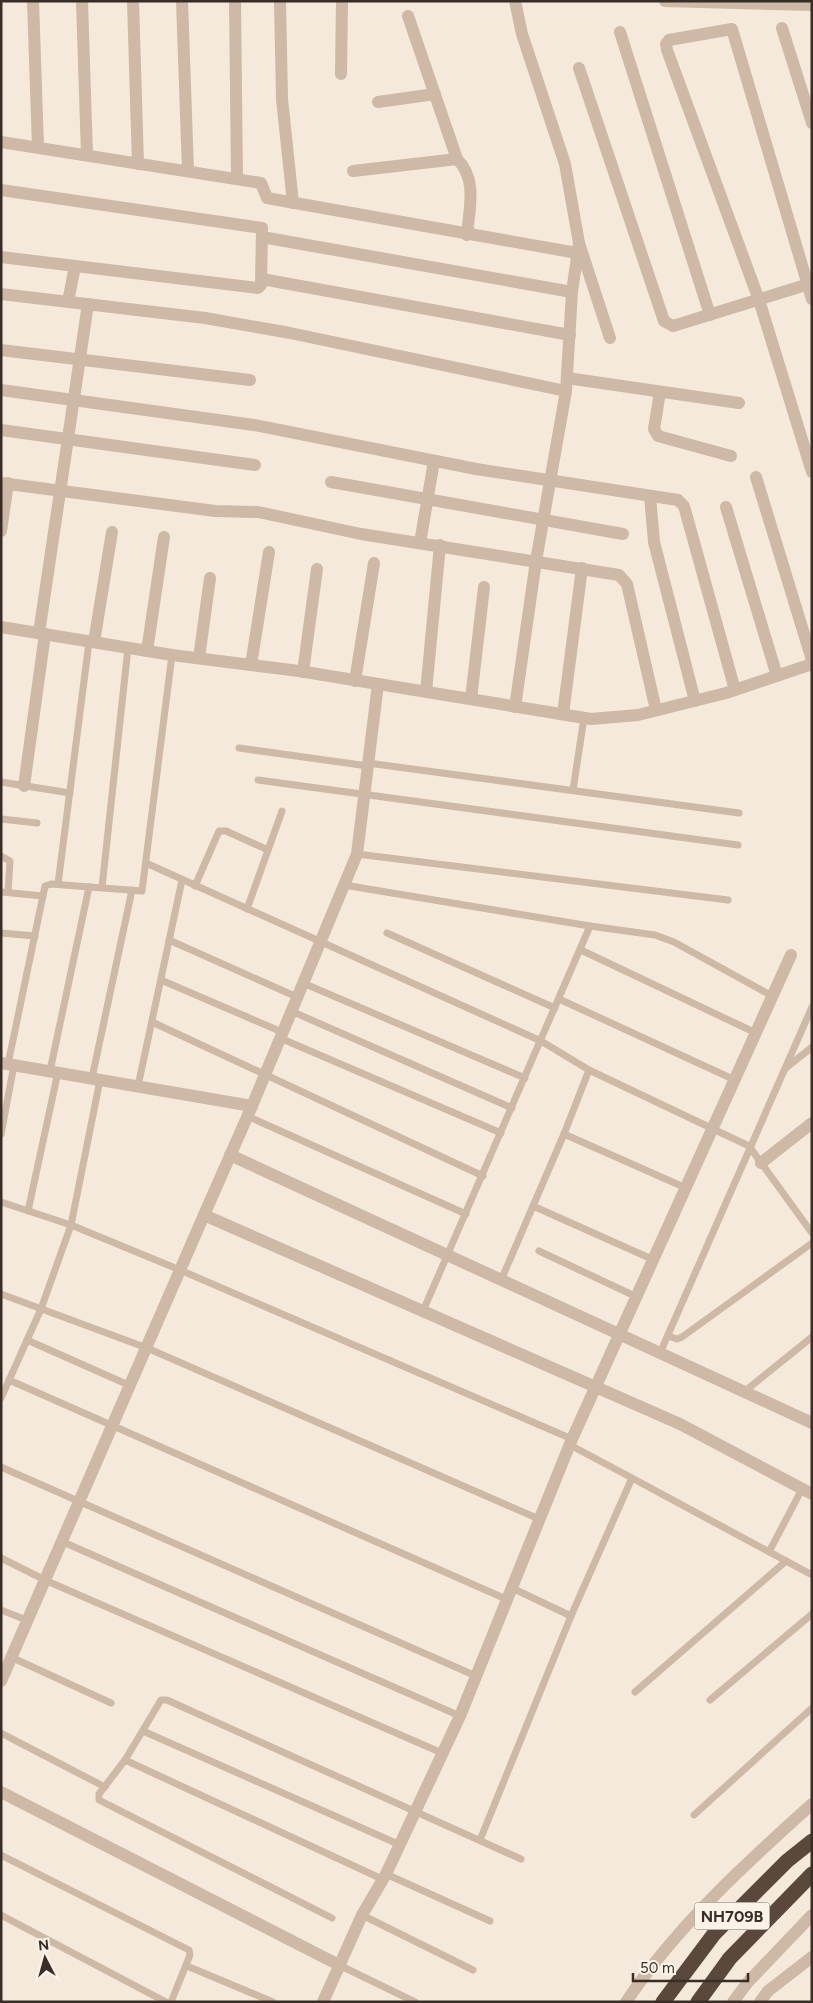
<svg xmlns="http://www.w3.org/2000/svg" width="813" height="2003" viewBox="0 0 813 2003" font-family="Figtree,sans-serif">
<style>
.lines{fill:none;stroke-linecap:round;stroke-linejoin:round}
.service{stroke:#cdb9a5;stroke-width:7}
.minor{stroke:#cdb9a5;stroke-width:12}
.tertiary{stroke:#cdb9a5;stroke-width:12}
.motorway{stroke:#5a483d;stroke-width:15}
.labels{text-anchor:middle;stroke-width:4;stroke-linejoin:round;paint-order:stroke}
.shield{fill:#fbf3e7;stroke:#726861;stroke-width:1}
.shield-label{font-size:16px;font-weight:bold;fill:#382d27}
</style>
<rect width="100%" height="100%" fill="#f4e9da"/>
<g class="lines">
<g class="service">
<path d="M239,748l129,18"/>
<path d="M368,763l371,50"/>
<path d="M258,780l480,65"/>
<path d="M1,782l69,11"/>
<path d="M573,790l11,-72"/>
<path d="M1,819l36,4"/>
<path d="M357,854l371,46"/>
<path d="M1,856l9,5 -2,31"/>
<path d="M146,863l395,178 48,29 160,76 63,87"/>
<path d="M58,884l31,-242"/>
<path d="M344,885l246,41 65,9 19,7 98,54"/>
<path d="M195,886l24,-55h7l42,19"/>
<path d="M102,887l26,-239"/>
<path d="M1,892l42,4"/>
<path d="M247,909l35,-98"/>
<path d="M1,933l34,3"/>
<path d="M387,933l168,75"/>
<path d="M169,940l128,57"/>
<path d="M581,950l175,83"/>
<path d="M161,980l121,52"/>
<path d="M303,983l222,95"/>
<path d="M559,999l176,81"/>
<path d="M291,1011l221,97"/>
<path d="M152,1022l331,154"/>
<path d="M280,1038l221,95"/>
<path d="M8,1064l37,-178 6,-2 91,7 30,-236"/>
<path d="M786,1068l26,-21"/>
<path d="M50,1071l39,-184"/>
<path d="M92,1078l40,-188"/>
<path d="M138,1086l44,-206"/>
<path d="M247,1116l219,98"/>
<path d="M1,1134l13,-69"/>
<path d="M564,1134l122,54"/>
<path d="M1,1202l70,23 109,45 392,169"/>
<path d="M533,1206l121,54"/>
<path d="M28,1211l30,-139"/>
<path d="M539,1251l98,46"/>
<path d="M502,1278l62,-144 25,-64"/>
<path d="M1,1294l146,54 392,171"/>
<path d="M423,1311l167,-385"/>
<path d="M668,1336l9,3 5,-2 130,-94"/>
<path d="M27,1340l104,46"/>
<path d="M660,1353l152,-346"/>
<path d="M9,1380l497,219"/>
<path d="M745,1391l67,-54"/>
<path d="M1,1398l40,-89 30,-84 29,-145"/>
<path d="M1,1467l475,209"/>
<path d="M632,1478l180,97"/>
<path d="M63,1542l397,174"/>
<path d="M769,1552l33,-63"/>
<path d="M1,1558l46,23 395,172"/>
<path d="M512,1588l59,28"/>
<path d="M1,1610l28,11"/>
<path d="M13,1658l98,45"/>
<path d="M635,1692l151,-131"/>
<path d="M710,1700l102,-86"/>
<path d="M143,1731l255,113"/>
<path d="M1,1733l104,54"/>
<path d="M125,1760l257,119"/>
<path d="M694,1815l118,-107"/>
<path d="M480,1840l91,-224 61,-138 -62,-33"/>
<path d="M1,1855l188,95 1,5 -19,47"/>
<path d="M386,1874l104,47"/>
<path d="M1,1915l165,87"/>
<path d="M362,1915l111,55"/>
<path d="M332,1918l-233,-118v-6l26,-34 36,-60h6l354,159"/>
<path d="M339,1965l76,37"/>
<path d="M187,1966l86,36"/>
</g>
<g class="minor">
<path d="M33,1l5,146"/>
<path d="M82,1l5,154"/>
<path d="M133,1l5,163"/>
<path d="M182,1l6,170"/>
<path d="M235,1l2,178"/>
<path d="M280,1l2,98 11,104"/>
<path d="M665,1l147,4"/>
<path d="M408,16l49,143c21,20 12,51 10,76"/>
<path d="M782,28l30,95"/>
<path d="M620,32l90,283"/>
<path d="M579,68l85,253 9,5 139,-43"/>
<path d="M341,74l1,-73"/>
<path d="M378,102l57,-8"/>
<path d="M1,142l260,41 6,15 310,55"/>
<path d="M353,171l104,-12"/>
<path d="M1,190l261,38 -1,57 -3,3 -257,-31"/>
<path d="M262,237l310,55"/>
<path d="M579,243l31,95"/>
<path d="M262,279l308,56"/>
<path d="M1,294l204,24 85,15 276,58"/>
<path d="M812,299l-80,-270 -63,11 -3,4 1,6 92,250 53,172"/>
<path d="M68,302l7,-36"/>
<path d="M1,350l249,30"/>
<path d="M567,378l172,25"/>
<path d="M1,390l253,35 222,44 202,31 6,6 51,184"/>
<path d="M660,392l-6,37 4,7 73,20"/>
<path d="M1,430l254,35"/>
<path d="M756,477l56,183"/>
<path d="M331,482l292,52"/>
<path d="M1,483l214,28 43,1 103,22 258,41 8,9 29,126"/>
<path d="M650,496l4,46 41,159"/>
<path d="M726,507l51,169"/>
<path d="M1,531l7,-48"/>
<path d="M420,543l14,-82"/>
<path d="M1,627l171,28 127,16 292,48 47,-4 88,-22 86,-29"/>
<path d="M39,633l49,-329"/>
<path d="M94,642l18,-110"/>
<path d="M147,651l17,-114"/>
<path d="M199,658l11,-80"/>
<path d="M251,665l18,-113"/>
<path d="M303,672l14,-103"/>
<path d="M355,681l19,-118"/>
<path d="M426,692l14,-147"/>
<path d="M471,699l13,-112"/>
<path d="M515,707l21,-146 30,-170 6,-99 7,-49 -14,-79 -43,-130 -7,-33"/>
<path d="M563,714l19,-146"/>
<path d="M24,786l21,-152"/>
<path d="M252,1106l105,-252 21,-170"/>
<path d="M230,1155l582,268"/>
<path d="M761,1163l51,-40"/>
<path d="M1,1681l203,-466"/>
<path d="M1,1792l338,173"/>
<path d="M323,2002l39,-87 24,-41 74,-158 112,-277 219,-484"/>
<path d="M760,2002l8,-11 44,-34"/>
</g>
<g class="tertiary">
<path d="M1,1063l251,43 -48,109 476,209 132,70"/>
<path d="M626,2002c51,-76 119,-138 186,-198"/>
<path d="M733,2002l15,-20 64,-67"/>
</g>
<g class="motorway">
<path d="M663,2002l51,-68 73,-73 25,-20"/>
<path d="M698,2002l32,-44 82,-84"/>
</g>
</g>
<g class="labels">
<rect class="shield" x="694.5" y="1902.5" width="75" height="27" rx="4"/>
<g class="shield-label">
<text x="732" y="1922">NH709B</text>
</g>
</g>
<rect width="813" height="2003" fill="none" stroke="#382d27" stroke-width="5"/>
<g transform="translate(45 1958) rotate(354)" stroke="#fbf3e7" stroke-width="4" paint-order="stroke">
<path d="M0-4L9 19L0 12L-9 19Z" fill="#382d27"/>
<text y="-8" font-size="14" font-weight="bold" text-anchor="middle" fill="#382d27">N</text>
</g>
<path d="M633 1973v8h115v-8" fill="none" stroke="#382d27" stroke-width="2.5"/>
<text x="640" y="1973" font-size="15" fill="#382d27" stroke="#fbf3e7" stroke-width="4" paint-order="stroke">50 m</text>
</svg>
